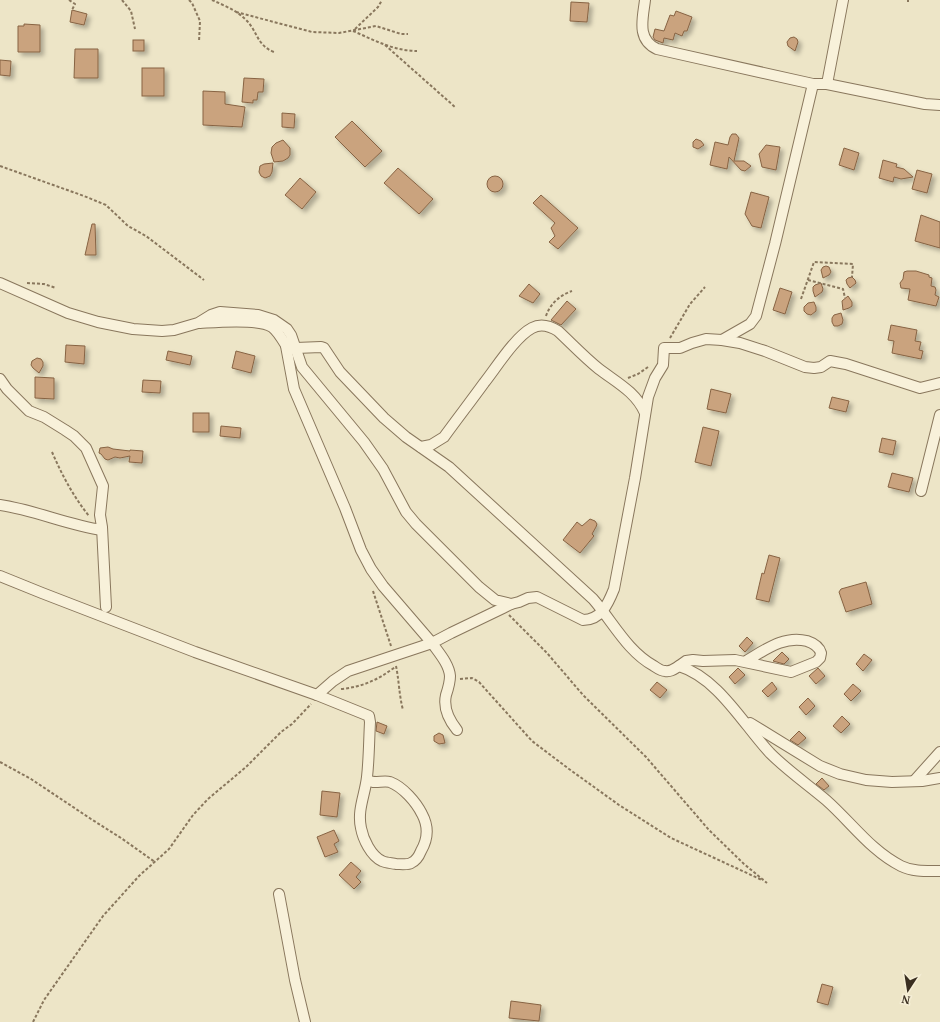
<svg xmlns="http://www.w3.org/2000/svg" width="940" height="1022" viewBox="0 0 940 1022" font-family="'PT Serif',serif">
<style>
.building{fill:#caa37e;stroke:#876343;filter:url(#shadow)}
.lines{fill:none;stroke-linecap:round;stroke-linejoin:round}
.minor-casing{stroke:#89775d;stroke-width:12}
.path{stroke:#89775d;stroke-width:2;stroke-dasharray:3 2;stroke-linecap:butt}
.minor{stroke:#f8f1da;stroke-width:10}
</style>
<defs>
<filter id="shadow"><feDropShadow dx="3.5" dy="3.5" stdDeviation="2" flood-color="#0004"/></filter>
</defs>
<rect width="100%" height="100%" fill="#ede5c7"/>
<g class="building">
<path d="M571,2l18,1 -2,19 -17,-1z"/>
<path d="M72,10l15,4 -3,11 -14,-3z"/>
<path d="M676,11l16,6 -5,14h-3l-2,5 -7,-3 -2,7 -9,-2 -1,5 -8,-3 -2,-3 2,-8 9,2 6,-16 4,1z"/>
<path d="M24,24l16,1v27h-22v-26h6z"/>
<path d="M794,37l3,2 1,3 -3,9 -7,-5 -1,-4 3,-4z"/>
<rect x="133" y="40" width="11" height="11"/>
<path d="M75,49h23v29h-24z"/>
<path d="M0,60l11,1 -1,15 -10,-1z"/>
<rect x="142" y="68" width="22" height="28"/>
<path d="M244,78l20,1 -1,13h-5l-1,8h-4v3l-11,-1z"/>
<path d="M203,91l22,1v12l20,3 -3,20 -39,-2z"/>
<path d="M282,113l13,1 -1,14 -12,-1z"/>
<path d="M352,121l30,30 -17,16 -30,-30z"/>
<path d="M732,134h4l3,4 -5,23h10l7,5 -6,5 -4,-1 -12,-13 -2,12 -17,-4 5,-23 13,3 2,-8z"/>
<path d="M696,139l5,2 3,4 -6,4 -5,-2v-5z"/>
<path d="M283,140l7,8v7l-2,3 -5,3 -9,1 -3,-9 1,-6 4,-4z"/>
<path d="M766,145l14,2 -4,23 -14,-3 -3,-13z"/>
<path d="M844,148l15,5 -5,17 -15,-5z"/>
<path d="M883,160l14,4 -1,3 8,2 9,8 -12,2 -7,-2 -1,5 -14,-4z"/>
<path d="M273,163l-1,9 -2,4 -5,2 -4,-2 -2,-4 1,-6 4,-2z"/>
<path d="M398,168l35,31 -14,15 -35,-31z"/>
<path d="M917,170l15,4 -5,19 -15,-4z"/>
<circle cx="495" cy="184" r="8"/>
<path d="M300,178l16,14 -14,17 -17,-14z"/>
<path d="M751,192l18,5 -8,31 -9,-2 -7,-12z"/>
<path d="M541,195l37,33 -20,21 -9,-7 6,-6 -4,-8 4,-5 -22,-20z"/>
<path d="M921,215l19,7v26l-25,-7z"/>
<path d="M92,224h3l1,31h-11z"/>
<path d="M826,266l3,1 2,5 -2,3 -6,3 -2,-8 2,-3z"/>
<path d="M907,271h9l13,4v2l3,1 -1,8 4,1 1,3 -1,5 4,2 -3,9 -28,-6 2,-11 -9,-1 -1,-5 3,-4 1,-7z"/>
<path d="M852,277l3,3 1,3 -6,5 -3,-4 -1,-4 2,-2z"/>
<path d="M821,283l2,6 -1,3 -7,5 -2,-6v-4l2,-2z"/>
<path d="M529,284l11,10 -7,9 -14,-7z"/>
<path d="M780,288l12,4 -7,22 -12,-4z"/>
<path d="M848,296l4,6v4l-3,2 -6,2 -1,-9z"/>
<path d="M567,301l9,8 -15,16 -10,-5z"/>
<path d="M814,302l2,5v4l-5,4 -4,-1 -3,-3v-4l4,-4z"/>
<path d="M841,313l2,7 -1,4 -4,2h-4l-2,-4v-4l2,-3z"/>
<path d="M891,325l26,5 -2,11 6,1 -2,8 4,1 -2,8 -29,-6 2,-12 -6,-1z"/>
<path d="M66,345l19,1 -1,18 -19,-2z"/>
<path d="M168,351l24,5 -2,9 -24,-5z"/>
<path d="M236,351l19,5 -4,17 -19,-5z"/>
<path d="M37,358l4,1 2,3v4l-4,7 -6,-5 -2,-3 1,-4z"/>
<path d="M35,377l19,1v21l-19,-1z"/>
<path d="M143,380l18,1 -1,12 -18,-1z"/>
<path d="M711,389l20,5 -5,19 -19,-4z"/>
<path d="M832,397l17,4 -3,11 -17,-4z"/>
<rect x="193" y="413" width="16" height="19"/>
<path d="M221,426l20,2 -1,10 -20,-2z"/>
<path d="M703,427l16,4 -8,35 -16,-4z"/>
<path d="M882,438l14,3 -3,14 -14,-3z"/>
<path d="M108,447l5,2 17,2v-1l13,1 -1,12 -13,-1 1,-6 -10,2 -5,-1 -7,3 -3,-1 -4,-5 -2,-1 1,-5z"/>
<path d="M892,473l21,5 -4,14 -21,-5z"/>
<path d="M590,519l5,2 2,3 -1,3 -4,7 2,2 -14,17 -17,-13 14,-18 5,4z"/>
<path d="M769,555l11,3 -11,44 -13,-3 6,-26 2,1z"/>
<path d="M866,582l6,22 -26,8 -7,-20 2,-3z"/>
<path d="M747,637l6,6 -8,9 -6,-6z"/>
<path d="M782,652l7,7 -5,5 -11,-3z"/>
<path d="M864,654l8,6 -9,11 -7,-7z"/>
<path d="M738,668l7,7 -10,9 -6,-7z"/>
<path d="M818,668l7,8 -9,8 -7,-8z"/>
<path d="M657,682l10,8 -7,8 -10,-8z"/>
<path d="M772,682l5,7 -9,8 -6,-6z"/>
<path d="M853,684l8,7 -10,10 -7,-7z"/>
<path d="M808,698l7,8 -9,9 -7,-8z"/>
<path d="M842,716l8,8 -9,9 -8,-7z"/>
<path d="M377,722l10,4 -3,8 -8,-3z"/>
<path d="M799,731l7,7 -8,7 -8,-5z"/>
<path d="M439,733l4,2 2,8 -6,1 -5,-3v-5z"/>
<path d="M822,778l7,8 -5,4 -8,-6z"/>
<path d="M322,791l18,2 -3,24 -17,-2z"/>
<path d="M334,830l5,11 -5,3 4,8 -13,5 -8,-20z"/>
<path d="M351,862l10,9 -5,6 5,5 -7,7 -15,-14z"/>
<path d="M822,984l11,3 -5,18 -11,-3z"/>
<path d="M511,1001l30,4 -2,16 -30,-3z"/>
</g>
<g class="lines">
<defs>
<g id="minor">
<path d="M645,0c-2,18 -9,39 12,49l156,35h14l98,20 15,1"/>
<path d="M827,84l16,-84"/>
<path d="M0,283l68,30 30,9 35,7 29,2 12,-1 24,-7 13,-8 9,-3 38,3 16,5 13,9 4,6 11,32 62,75 19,27 23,43 10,12 63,63 16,13 16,4 8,-2 9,-4 9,-1 46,23c18,0 25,-16 31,-31l21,-111 13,-81 7,-19 8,-13 1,-17h16l12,-5 14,-4 16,1 18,3 25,8 40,16 9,1 7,-1 9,-6 16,3 74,24 20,-5"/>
<path d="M200,323c17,-1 58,-5 72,4 6,4 13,17 17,23"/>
<path d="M722,340l28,-16 6,-8 19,-72 38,-160"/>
<path d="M286,346l8,43 51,119 16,42 10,19 12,17 49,57 -84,28 -15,10 -16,14"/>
<path d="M296,348l25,-1 3,1 16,24 44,46 22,19 43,30 144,132c20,23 34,52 61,67 3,2 7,5 11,5 6,1 9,-2 14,-5 39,12 64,58 91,87 17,17 37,31 56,47 25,22 45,51 75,66 12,6 26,5 39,5"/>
<path d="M0,379l7,10 22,22 15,6 21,13 9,6 12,12 17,38 -3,29 2,12 4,80"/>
<path d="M421,447l10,-2 13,-8c13,-18 27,-36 40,-54 12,-15 31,-46 48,-55 9,-5 18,-2 26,3 13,12 26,26 41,38 17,13 37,23 46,44"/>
<path d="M921,491l19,-76"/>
<path d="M0,505c35,5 67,20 102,25"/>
<path d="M0,576l42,17 153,59 122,43 52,21 1,6c-1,19 -1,37 -3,55 -2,18 -10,33 -6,51 2,11 10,28 21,33 4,2 10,2 14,3 5,0 12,1 15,-1 5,-2 8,-7 10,-12 7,-12 8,-24 1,-37 -6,-12 -19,-27 -32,-32 -8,-2 -17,3 -23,-3"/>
<path d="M679,666l7,-5 7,-1 10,1 32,-1 56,12 25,-10 4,-4 1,-5c-2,-7 -8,-10 -14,-12 -23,-6 -42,9 -61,20"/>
<path d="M750,723l70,43 20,8 26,6 26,2 30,-1 18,-3"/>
<path d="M457,730c-8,-10 -14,-22 -11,-35 2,-6 4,-12 4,-19 -1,-12 -11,-23 -18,-33l19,-10 52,-25 8,-4"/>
<path d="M914,781l26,-29"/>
<path d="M279,894l16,86 10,42"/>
</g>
</defs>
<use href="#minor" class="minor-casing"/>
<g class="path">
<path d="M69,0l6,4 -3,6"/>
<path d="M122,0l9,11 4,18"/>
<path d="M189,0l3,3 8,18 -1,21"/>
<path d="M212,0c11,5 24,10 33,19 13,12 11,26 29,33"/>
<path d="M908,0v2"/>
<path d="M236,12l76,20 27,1 37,-7 25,8h7"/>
<path d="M355,29l23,-22 4,-7"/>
<path d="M353,31c21,9 41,20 64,20"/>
<path d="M385,45l70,62"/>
<path d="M0,166l84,30 22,9 22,21 18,10 58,44"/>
<path d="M808,280l35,9 2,9"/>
<path d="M27,283l17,1 12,4"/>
<path d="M801,299l13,-37 39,2 -1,13"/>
<path d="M546,316c4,-12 14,-21 26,-25"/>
<path d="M670,338l20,-34 15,-17"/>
<path d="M628,378l10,-4 10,-7"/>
<path d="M52,452c10,23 21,44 37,64"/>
<path d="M373,591l18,55"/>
<path d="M509,615l38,38 36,42 63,62 63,73 35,34 23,19"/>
<path d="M396,666c3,14 3,29 7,44"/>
<path d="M460,679l12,-1 7,4 53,59 37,28 50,36 52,33 91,42"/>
<path d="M341,689c21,-2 37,-9 54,-22"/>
<path d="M0,762l31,17 60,40 30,19 34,24"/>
<path d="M33,1022l11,-22 59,-84 36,-40 30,-27 24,-34 15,-16 38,-32 35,-35 11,-8 19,-20"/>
</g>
<use href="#minor" class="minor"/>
</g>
<g transform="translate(908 990) rotate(192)" stroke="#f5eed6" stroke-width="3" paint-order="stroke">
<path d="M0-3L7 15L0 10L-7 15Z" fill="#392e20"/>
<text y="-6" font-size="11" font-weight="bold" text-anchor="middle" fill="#392e20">N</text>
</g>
</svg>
